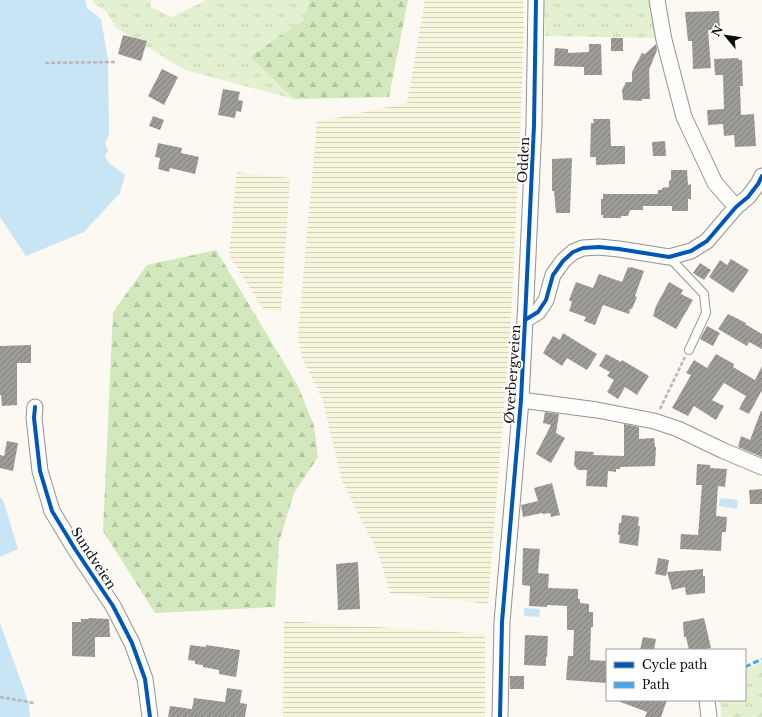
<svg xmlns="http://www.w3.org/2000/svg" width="762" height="717" viewBox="0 0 762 717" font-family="'Libre Baskerville',serif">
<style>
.farmland{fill:url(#farmland-rules)}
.grass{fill:url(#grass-tufts)}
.forest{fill:url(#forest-firs)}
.water{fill:#c7e5f5}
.building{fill:url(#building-hatch)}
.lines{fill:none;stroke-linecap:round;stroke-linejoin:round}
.service-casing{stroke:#949390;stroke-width:10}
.minor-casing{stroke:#949390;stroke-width:17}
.path{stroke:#b8b8b6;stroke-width:2.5;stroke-dasharray:4 2;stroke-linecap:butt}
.service{stroke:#fefefd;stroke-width:8}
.minor{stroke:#fefefd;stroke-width:15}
.quiet{stroke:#3fa9f5;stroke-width:3;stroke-dasharray:6 3;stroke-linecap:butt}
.cycleway-casing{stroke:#fff;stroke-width:6}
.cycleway{stroke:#0057b8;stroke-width:4}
.labels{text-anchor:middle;stroke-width:4;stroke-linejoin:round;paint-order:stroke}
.street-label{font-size:13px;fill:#0d0d0d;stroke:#fff}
</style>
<defs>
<pattern id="farmland-rules" width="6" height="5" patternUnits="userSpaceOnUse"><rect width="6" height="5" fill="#f8f5dd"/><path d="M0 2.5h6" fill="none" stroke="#d3d1bc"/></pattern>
<pattern id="grass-tufts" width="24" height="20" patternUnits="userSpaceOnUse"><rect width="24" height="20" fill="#e4f1d1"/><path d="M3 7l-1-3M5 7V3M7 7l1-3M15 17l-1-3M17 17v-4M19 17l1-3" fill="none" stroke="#c2cdb2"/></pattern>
<pattern id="forest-firs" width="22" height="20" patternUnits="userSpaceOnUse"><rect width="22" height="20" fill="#d4e8be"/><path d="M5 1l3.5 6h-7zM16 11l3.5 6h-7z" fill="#b5c6a2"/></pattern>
<pattern id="building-hatch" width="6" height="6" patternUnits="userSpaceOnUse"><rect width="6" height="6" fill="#9e9c97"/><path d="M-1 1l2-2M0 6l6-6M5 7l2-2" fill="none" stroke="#7f7e7a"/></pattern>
</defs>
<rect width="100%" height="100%" fill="#fbf9f1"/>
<g class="farmland">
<path d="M425,0h98l1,22 -4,117 -9,179 -23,286 -98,-11 -12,-40 -36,-72 -20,-83 -20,-40 -4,-23 19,-213 90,-19z"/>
<path d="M237,172l53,6 -9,134 -17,-2 -35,-55z"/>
<path d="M284,621l201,13v83h-202z"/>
</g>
<g class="grass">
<path d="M93,0h58v7l20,10 36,-17h103l-7,20 -53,37 44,42 -109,-29 -69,-42 -10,-17 -13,-8z"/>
<path d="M544,0h107l7,38 -113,-2z"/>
<path d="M762,662v55h-41l-1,-17h25v-31z"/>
</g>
<g class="forest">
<path d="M310,0h98l-19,97 -95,2 -44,-42 53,-37z"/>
<path d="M216,250l82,136 16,40 4,31 -24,36 -15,49 -4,65 -120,6 -52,-82 10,-219 34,-47z"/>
</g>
<g class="water">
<path d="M0,0h85l2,8 14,11 7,40 1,75 -4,9 3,7 -3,6 4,7 16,12 -5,18 -36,39 -58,24 -26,-39z"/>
<path d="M0,496l4,7 14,46 -18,8z"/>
<path d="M720,498l18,2 -1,9 -18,-3z"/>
<path d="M524,608l16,1 -1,8 -15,-1z"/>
<path d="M0,623l29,81 1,13h-30z"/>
</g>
<g class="building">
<path d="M719,11l1,19h-12l3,38 -18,1 -1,-28h-4l-3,-29z"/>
<path d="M123,35l24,6 -6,20 -23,-7z"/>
<rect x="611" y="38" width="12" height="13"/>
<path d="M589,44h12l1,31h-18v-8l-30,-1 1,-18 13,1v4l21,-1z"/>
<path d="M656,44l1,6 -8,20 1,29h-8v2l-19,-1 -1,-10 4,-8h6v-10l10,-19 3,1z"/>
<path d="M738,58l1,2h3l1,26h-3l1,29 13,-1 2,32 -21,1 -1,-12 -10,1 -1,-12 -15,1 -1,-15 17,-1 -1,-34h-8l-1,-16z"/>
<path d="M162,69l16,8 -14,28 -16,-9z"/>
<path d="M223,89l17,3 -2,8 5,1 -2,11 -5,-1 -1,7 -17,-3z"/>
<path d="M153,116l11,4 -4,10 -11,-4z"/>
<path d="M593,119h17l1,27h14v18l-29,1v-8h-6l1,-34h3z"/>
<path d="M665,141l1,15h-13l-1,-14z"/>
<path d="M158,143l24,5 -1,5 18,4 -4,17 -25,-6 -1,4 -11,-3 2,-11 -5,-1z"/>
<path d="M572,158l-2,55h-14l-2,-22h-2v-32z"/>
<path d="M671,170h16l1,15 3,-1v15h-3v12h-16v-5h-29v4h-13l-2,6h-7v2h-18v-3h-2v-16h2v-5h55v-4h4v-2l7,-1v-6l2,-1z"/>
<path d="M731,259l18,11 -16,23 -24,-16 11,-17 7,5z"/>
<path d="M700,263l11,7 -7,10 -11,-7z"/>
<path d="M628,267l3,1v-1l13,4 -9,25 2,1 -5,12h-2l-1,5 -26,-9 -8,20 -11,-4 2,-4 -17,-6 3,-9 -3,-2 7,-18 17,6 6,-14 23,8z"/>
<path d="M669,282l14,8 -2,4 12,6 -17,29 -23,-13 3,-10z"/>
<path d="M728,314l18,9 -1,1 17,10v15l-13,-7 -2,4 -29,-17z"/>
<path d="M707,326l13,7 -7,13 -13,-7z"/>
<path d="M563,333l34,21 -10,16 -20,-12 -5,8 -19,-13 10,-17 7,4z"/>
<path d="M31,345v18h-14v42l-15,1 -1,-11h-1v-49z"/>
<path d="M606,354l15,8 1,-2 27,16 -12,19 -12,-8 -7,12 -11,-7 7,-12 -7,-4 3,-4 -11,-6z"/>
<path d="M716,354l18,10 -1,3 22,13 7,-14v24l-13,24 -10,-5 7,-13 -22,-13 -12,17 12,6 -8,14 -22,-14 -6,10 -16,-8 19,-33 -5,-2 8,-13 13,8z"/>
<path d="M761,411h1v46l-24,-10 3,-11 9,4z"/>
<path d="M545,412l14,2 -3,19 9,5 -14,25 -15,-9 15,-29 -8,-2z"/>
<path d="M624,424l15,3v12l15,-1 1,9h1l-1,19 -35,1v2h-4v3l-8,-1 -1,16 -21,-1 1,-16h-9l-4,-5 1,-14 19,1 -1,3 31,1z"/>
<path d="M7,441l11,2 -5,28 -13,-3v-13l4,1z"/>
<path d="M697,464l13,1v3l17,1 -2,18 -7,-1 -2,30 11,1 -1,15h-4l-1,19 -41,-2 1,-15 17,1 4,-50h-6z"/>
<path d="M552,483l8,32 -9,2 -1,-4 -7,1 -1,-1 -19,4 -2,-12 17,-4 -4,-13z"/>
<path d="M762,489v15h-12l-1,-14z"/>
<path d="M622,515l17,2 -1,9h2l-2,20 -19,-3 1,-8h-2l1,-12h2z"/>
<path d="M523,548l17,1 -2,24 11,1 -1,14 30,1v10h2v4l9,1v8h4v15h-2l-1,33 17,1v22l-41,-3 2,-24h5l1,-26h-7v-24l-20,-1v2l-18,-1 1,-20 -8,-1z"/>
<path d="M658,558l11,2 -2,12 36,-3v7h2v17l-19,2 -1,-8 -13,3 -5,-18 -1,4 -11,-2z"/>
<path d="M358,562l2,47 -22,1 -2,-46z"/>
<path d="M89,618l20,1 1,18h-15v20l-23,-1v-34h9v-3h8z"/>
<path d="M704,618l7,30 -11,2h-11l-3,-13h-2l-1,-15z"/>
<path d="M525,635l23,1 -1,21h-1v9l-22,-1z"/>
<path d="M643,637l13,2 -2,11h-14z"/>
<path d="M190,645l16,2v-2l34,5 -4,27 -17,-3v-4l-16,-3v-2l-8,-1v-3l-7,-1z"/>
<rect x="510" y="676" width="14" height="13"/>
<path d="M227,688l15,2 -2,13 7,1 -2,13h-77l2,-11 22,3 2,-11 31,4z"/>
<path d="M618,700h49l-6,17h-16l2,-5 -29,-11z"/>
</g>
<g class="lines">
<defs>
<path id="service" d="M669,257l35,37 2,19 -17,37"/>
<g id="minor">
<path d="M657,0l7,40 20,77 31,66 21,24"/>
<path d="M525,320l13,-8 8,-12 7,-25 10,-14 10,-9 10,-4 16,-1 20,2 50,8 22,-6 16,-10 29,-34 12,-10 10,-13 4,-8"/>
<path d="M521,400l76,10 57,11 24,8 46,22 38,16"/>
<path d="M35,407l-1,11 6,53 12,40 23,38 38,57 19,37 13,36 5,38"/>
<path d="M707,700l2,17"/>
<path d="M500,717l2,-95 19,-222 4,-80 9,-195 2,-125"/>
</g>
</defs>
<use href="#service" class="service-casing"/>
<use href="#minor" class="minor-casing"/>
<g class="path">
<path d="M45,63l70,-1"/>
<path d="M660,409l25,-52"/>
<path d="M0,697l34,6"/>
</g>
<use href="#service" class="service"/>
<use href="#minor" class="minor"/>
<path class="quiet" d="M745,667l17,-8"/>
<defs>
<g id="cycleway">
<path d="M525,320l13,-8 8,-12 7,-25 10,-14 10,-9 10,-4 16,-1 20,2 50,8 22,-6 16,-10 29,-34 12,-10 10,-13 4,-8"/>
<path d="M35,407l-1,11 6,53 12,40 23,38 38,57 19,37 13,36 5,38"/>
<path d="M500,717l2,-95 19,-222 4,-80 9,-195 2,-125"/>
</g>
</defs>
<use href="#cycleway" class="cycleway-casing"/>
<use href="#cycleway" class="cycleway"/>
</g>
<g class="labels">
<g class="street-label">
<text transform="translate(523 160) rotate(-87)" y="5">Odden</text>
<text transform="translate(512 374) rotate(-86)" y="5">Øverbergveien</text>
<text transform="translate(94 558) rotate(57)" y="5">Sundveien</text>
</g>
</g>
<rect x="606" y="649" width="140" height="52" fill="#ffffff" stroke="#9e9e9e"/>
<rect x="614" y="662" width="20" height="6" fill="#0057b8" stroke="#9e9e9e"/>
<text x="642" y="669" font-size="12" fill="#0d0d0d">Cycle path</text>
<rect x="614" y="682" width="20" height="6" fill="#3fa9f5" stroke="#9e9e9e"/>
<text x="642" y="689" font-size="12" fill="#0d0d0d">Path</text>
<g transform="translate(726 36) rotate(299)" stroke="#ffffff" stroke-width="3" paint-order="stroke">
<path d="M0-3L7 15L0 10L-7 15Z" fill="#0d0d0d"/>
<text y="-6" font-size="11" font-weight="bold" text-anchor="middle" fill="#0d0d0d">N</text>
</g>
</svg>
